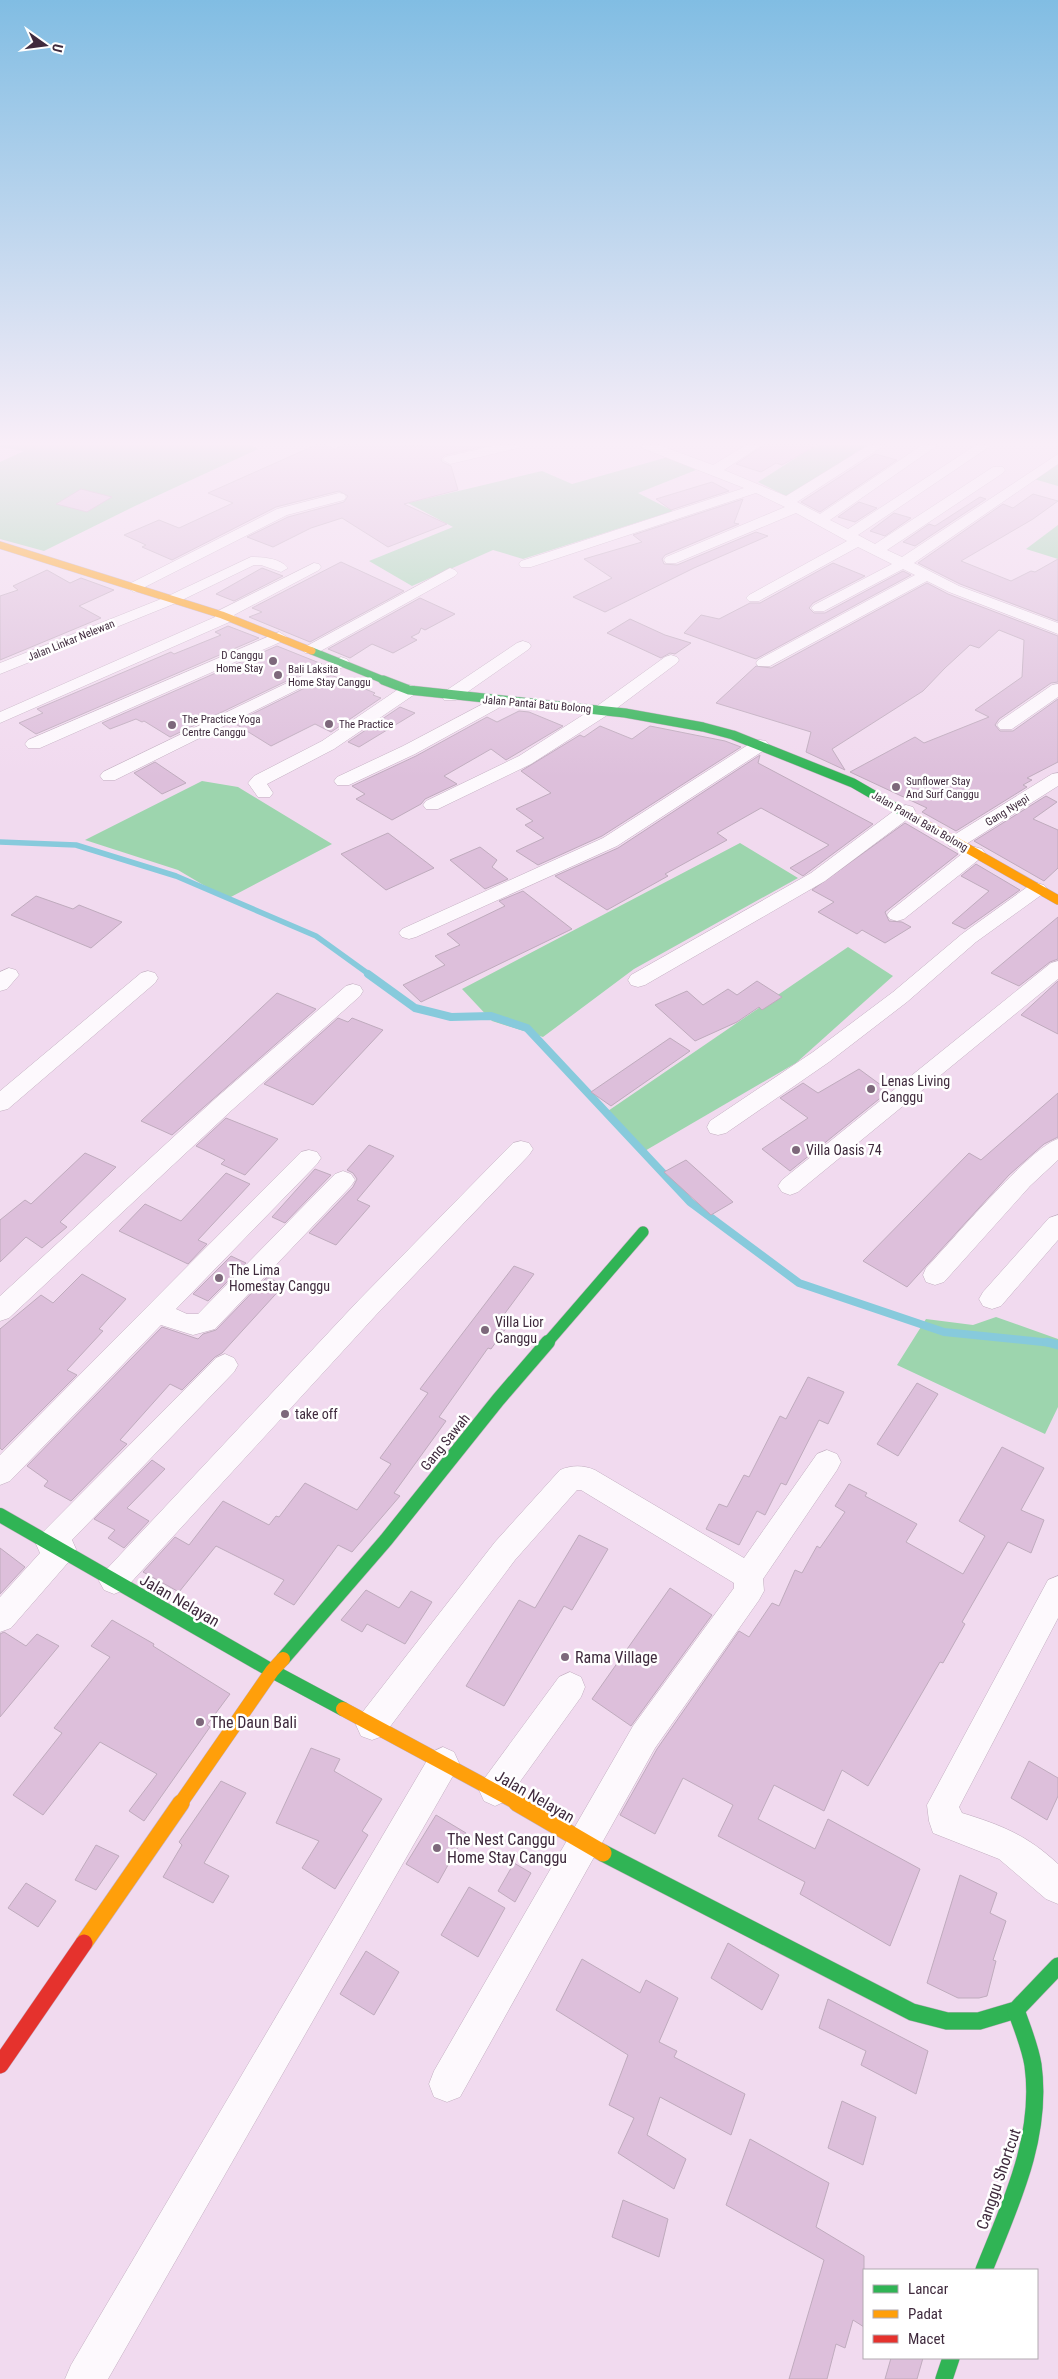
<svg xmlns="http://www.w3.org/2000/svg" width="1058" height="2379" viewBox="0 0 1058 2379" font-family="'Roboto Condensed',sans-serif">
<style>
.green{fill:#9dd5ae}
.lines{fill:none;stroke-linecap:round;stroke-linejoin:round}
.stream-far2{stroke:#87cadc;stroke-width:5.5}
.stream-far1{stroke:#87cadc;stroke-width:8}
.stream{stroke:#87cadc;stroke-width:9}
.building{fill:#ddbfdb;stroke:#bfabbd}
.street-casing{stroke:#c2aec0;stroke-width:1}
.fast-far4-casing{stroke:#c2aec0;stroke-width:8}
.fast-far3-casing{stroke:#c2aec0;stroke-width:10}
.fast-far2-casing{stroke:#c2aec0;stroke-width:12}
.fast-far1-casing{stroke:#c2aec0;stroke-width:15}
.fast-casing{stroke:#c2aec0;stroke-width:18}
.slow-far3-casing{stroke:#c2aec0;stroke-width:8}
.slow-far2-casing{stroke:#c2aec0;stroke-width:10}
.slow-far1-casing{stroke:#c2aec0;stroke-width:15}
.slow-casing{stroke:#c2aec0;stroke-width:18}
.jam-casing{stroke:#c2aec0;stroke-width:18}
.street{fill:#fdf9fd;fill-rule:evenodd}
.fast-far4{stroke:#30b455;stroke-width:7}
.fast-far3{stroke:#30b455;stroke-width:9}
.fast-far2{stroke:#30b455;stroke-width:11}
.fast-far1{stroke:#30b455;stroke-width:14}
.fast{stroke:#30b455;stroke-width:17}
.slow-far3{stroke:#ff9f0a;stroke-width:7}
.slow-far2{stroke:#ff9f0a;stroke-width:9}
.slow-far1{stroke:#ff9f0a;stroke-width:14}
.slow{stroke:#ff9f0a;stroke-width:17}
.jam{stroke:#e5322d;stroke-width:17}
.poi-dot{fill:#7d687b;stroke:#fff;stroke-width:2}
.labels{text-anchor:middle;stroke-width:5;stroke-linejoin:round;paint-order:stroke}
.far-street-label{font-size:11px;fill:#3f2a3d;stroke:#fff}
.far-poi-label{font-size:11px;fill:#3f2a3d;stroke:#fff;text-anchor:start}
.poi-label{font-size:14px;fill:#3f2a3d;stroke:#fff;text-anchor:start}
.street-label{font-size:14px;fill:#3f2a3d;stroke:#fff}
.near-street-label{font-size:16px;fill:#3f2a3d;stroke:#fff}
.near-poi-label{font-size:16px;fill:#3f2a3d;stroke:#fff;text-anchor:start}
</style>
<rect width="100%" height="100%" fill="#f1daef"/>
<g class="green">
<path d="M0,445h251l7,4 -123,57 -91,45 -44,-12v-77l24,-11 -24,-4z"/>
<path d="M816,445h51l-79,52 -30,-15z"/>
<path d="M668,457l28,13 -58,23 35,18 -150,48 -30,-9 -81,36 -43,-25 84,-34 -45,-24 134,-32 30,13z"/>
<path d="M1058,461v25l-24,-7z"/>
<path d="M1058,525v34l-32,-10z"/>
<path d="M202,781l36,6 94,57 -105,55 -49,-29 -93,-30z"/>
<path d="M740,843l58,35 -164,91 -91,68 -51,-16 -30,-32z"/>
<path d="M848,947l45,29 -97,87 -153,89 -38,-39z"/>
<path d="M996,1317l62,22v68l-13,27 -148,-69 29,-46 47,6z"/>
</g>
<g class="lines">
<path class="stream-far2" d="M0,842l76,3 100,31 140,60 54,39"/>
<path class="stream-far1" d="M368,974l47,34 36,9 40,-1 36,12 163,174 109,81 145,49 108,11"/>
<path class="stream" d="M1047,1342l11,3"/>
</g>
<g class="building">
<path d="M316,445h10l9,4 9,-4 141,1 -40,9 -4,4 1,3 9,4 7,24 -54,14 43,20 -59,23 -46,-29 -31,10 -38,19 -26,-10 41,-20 56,-15 4,-6 -9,-5 -63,16 -104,53 -30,-13 4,-2 -22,-10 35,-15 20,8 54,-25 -25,-10z"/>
<path d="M764,445h53l-35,20 -6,-2 -15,9 -25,-8z"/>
<path d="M875,454l22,6 -77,52 -19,-10z"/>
<path d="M712,482l17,9 -58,19 -15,-11z"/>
<path d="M81,489l31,8 -25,15 -31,-8z"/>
<path d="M1033,494l25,7 -25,18 -72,42 50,20 20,-10 4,1 23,-13v62l-98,-37 -42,-21 85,-59 10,4z"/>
<path d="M980,497l6,2 -71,47 -12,-4 26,-18 6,2z"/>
<path d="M743,499l-9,24 5,1 -74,31 -3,4 2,5 13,1 79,-33 12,4 -74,32 -89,44 -32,-15 39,-19 -28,-19 58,-17 -9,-7z"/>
<path d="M859,502l18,6 -22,14 -17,-5z"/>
<path d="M894,513l17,5 -26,18 -15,-5z"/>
<path d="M341,562l63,29 -94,51 -61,-25 13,-5 -10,-4z"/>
<path d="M833,563l32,13 -52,27 -4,5 5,5h11l78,-42 8,4 -155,84 -72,-26 17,-18 18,4 31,-16h10z"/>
<path d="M262,568l21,8 -49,25 -18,-7z"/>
<path d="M47,570l23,13 11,-5 33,12 -35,16 22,12 -101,42v-64l18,-6 -5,-4z"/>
<path d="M927,583l21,11 110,42v46l-7,1 -52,36 -4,6 5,6h13l45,-32v63l-31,16 5,2 -9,5 4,2 -71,44 -34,-19 5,-4 -77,-36 65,-35 9,6 65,-26 -14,-7 47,-33 2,-37 -25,-10 -20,18 -9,-3 -25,23 -22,23 -91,58 13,21 -39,-18 5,-20 -95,-29 40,-37 15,2z"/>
<path d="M420,598l35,16 -30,16 -4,-2 -2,5 -8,4 6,3 -24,13 -21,-9 -22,14 -22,-9z"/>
<path d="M630,619l35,16 26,8 -16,11 -5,-1 -9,5 -54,-25z"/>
<path d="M228,626l31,12 -223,96 -17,-11 24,-10 -6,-4 134,-57 3,2 47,-19 -6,-3z"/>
<path d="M277,646l45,18 -152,73 -26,-16 -2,1 -6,-3 -26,10 -8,-6z"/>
<path d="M331,675l44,18 -2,2 8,3 -50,34 -16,-8 -44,22 -37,-23z"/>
<path d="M400,707l15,6 -56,34 -11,-5z"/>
<path d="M519,711l10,1 34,14 -57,34 -15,-11 -47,27 13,8 -32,15 -4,5 -29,16 -36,-21 9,-5 -13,-8 64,-30 71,-39 10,5z"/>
<path d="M600,726l32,13 18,-13 75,15 16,6 -139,89 -64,29 -22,-14 28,-13 -19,-13 8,-4 -17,-12 35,-16 -30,-22 59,-36 4,2z"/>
<path d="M760,755l-2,8 115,61 -70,52 -13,-8 39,-23 -68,-37 -44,25 10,7 -62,34 3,2 -61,34 -52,-34 63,-28z"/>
<path d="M155,762l31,21 -24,11 -28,-21z"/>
<path d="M1046,796l11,6 -24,17 25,11v38l-14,13 -70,-40z"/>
<path d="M905,823l53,31 -73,58 4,9 13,1 9,5 -26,16 -23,-13 -5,4 -39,-22 16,-10 -22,-12z"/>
<path d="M388,833l46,35 -48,22 -45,-36z"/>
<path d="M480,847l17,13 -5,7 16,12 -23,10 -35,-29z"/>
<path d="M976,864l44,26 -55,39 -13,-6 37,-32 -28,-15z"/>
<path d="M523,891l49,38 -151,73 -18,-17 42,-20 -10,-9 25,-11 -13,-11 58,-28 -6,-5z"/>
<path d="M36,896l37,13 6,-4 43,17 -31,26 -80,-33z"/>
<path d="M1058,917v42l-8,3 -31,24 -28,-13z"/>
<path d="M757,981l25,16 -20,13 -3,-3 -22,15 -42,19 -40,-36 32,-14 16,14 25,-16 9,6z"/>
<path d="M1058,981v53l-37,-19z"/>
<path d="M277,993l39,16 -144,126 -31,-14z"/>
<path d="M338,1018l10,4 4,-4 31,12 -70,75 -49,-21z"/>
<path d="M670,1038l20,13 -79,55 -20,-14z"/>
<path d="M859,1069l30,22 -99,80 -28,-22 46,-31 -28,-20 23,-15 15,10z"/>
<path d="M1058,1093v44l-14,7 -35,31 -102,112 -44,-26 106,-108 12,7z"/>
<path d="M226,1118l52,21 -33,36 -24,-11 4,-4 -29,-14z"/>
<path d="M369,1145l25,11 -37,44 13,6 -34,39 -27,-12 44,-46 4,-8 -4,-6 -6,-3z"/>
<path d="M85,1153l31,14 -56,55 7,5 -25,21 -16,-11 -26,25v-42l25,-20 6,4z"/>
<path d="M686,1160l47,42 -22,13 -47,-43z"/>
<path d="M315,1169l16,6 -46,48 -13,-6z"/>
<path d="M226,1173l24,11 -52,56 9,4 -19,20 -69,-33 26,-27 36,17z"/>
<path d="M231,1256l15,7 -38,38 -15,-7z"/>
<path d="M514,1266l20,8 -34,46 9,4 -18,25 -3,-1 -49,69 7,4 -52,72 6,3 -48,56 -14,-7 -44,60 -20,-11 10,-14 -68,-34 -37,46 -36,-20 32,-35 14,8 34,-44 46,24 7,-9 3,1 26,-34 52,27 34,-46 -11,-6 48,-65 -8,-4z"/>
<path d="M82,1274l44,25 -27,30 4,2 -36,39 10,5 -75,75 -2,-2v-119l41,-34 12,8z"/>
<path d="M267,1277l17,8 -62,68 -7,4 -33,33 -12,-6 -50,56 7,4 -56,57 -27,-15 4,-5 -21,-15 135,-139 36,12 5,-5 13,-4z"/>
<path d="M808,1377l36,15 -16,32 -9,-4 -33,65 -5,-2 -16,32 -8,-4 -18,34 -33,-16 13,-25 8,3 17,-32 5,2 31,-61 6,3z"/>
<path d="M917,1383l21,11 -40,62 -21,-12z"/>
<path d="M1002,1447l42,21 -23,42 23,10 -13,33 -23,-11 -46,80 3,2 -22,39 -3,-1 -72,124 -26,-16 -18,41 -50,-26 -16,34 57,30 13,-30 92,50 -30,77 -90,-52 5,-12 -87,-46 15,-31 -50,-27 -28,56 -35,-19 37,-66 82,-118 10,6 23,-34 7,3 16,-36 7,3 15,-27 3,2 25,-36 -10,-6 14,-22 18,9 -2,3 52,28 -11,18 57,32 22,-38 -26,-15z"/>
<path d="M152,1460l13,9 -38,39 22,13 -25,27 -16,-10 7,-8 -21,-11z"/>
<path d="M579,1535l29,14 -36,61 -8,-4 -60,100 -38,-20 53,-86 16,8z"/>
<path d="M0,1548l25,19 -25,27z"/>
<path d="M670,1588l42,27 -81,111 -39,-27z"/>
<path d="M366,1590l33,18 12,-17 21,11 -27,42 -38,-20 -5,8 -21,-12z"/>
<path d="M112,1620l42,24 -1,2 77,48 -23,31 3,2 -66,94 -15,-10 28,-37 -57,-32 -57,73 -30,-20 49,-62 -8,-5 56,-71 -19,-11z"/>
<path d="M4,1632l22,14 11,-12 22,12 -59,71v-83z"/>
<path d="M311,1748l29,11 -6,12 48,28 -20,32 6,4 -33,54 -33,-21 17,-27 -43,-18z"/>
<path d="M1029,1761l29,17v18l-11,24 -36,-22z"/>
<path d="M221,1781l25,12 -42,70 25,13 -16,27 -50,-26 19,-32 -3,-3z"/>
<path d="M436,1815l30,18 -28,50 -32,-19z"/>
<path d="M96,1845l23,11 -23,34 -21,-10z"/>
<path d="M514,1863l17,10 -16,29 -17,-11z"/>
<path d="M960,1875l37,18 -7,20 16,8 -13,39 3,1 -9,35 -8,2h-21l-31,-15z"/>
<path d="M26,1883l30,18 -18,26 -30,-19z"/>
<path d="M469,1887l36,21 -27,49 -37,-22z"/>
<path d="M728,1943l51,32 -17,35 -51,-32z"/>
<path d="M366,1951l33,21 -25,43 -34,-21z"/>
<path d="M582,1959l58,34 6,-13 32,18 -19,44 18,9 -3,6 71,37 -14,41 -71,-38 -13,38 39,24 -12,30 -56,-36 16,-35 -25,-13 19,-50 -72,-45z"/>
<path d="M828,1999l100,52 -12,43 -55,-29 5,-14 -47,-23z"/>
<path d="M842,2101l34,16 -13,48 -35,-17z"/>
<path d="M750,2139l79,44 -13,44 48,29v71l-11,-7 -8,28 -9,-4 -9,35h-38l35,-119 -98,-55z"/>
<path d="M623,2200l45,19 -9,38 -47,-20z"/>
<path d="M891,2358h32l-6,21h-32z"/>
</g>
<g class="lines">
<defs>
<g id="street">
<path d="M497,445h23l-2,3 -68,16 -7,-4 2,-3z"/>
<path d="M640,445h19l54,20 33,-20h16l-38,25 62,26 83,-51h16l-88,57 23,12 102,-69h16l-108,75 18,9 128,-84h16l-134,90 17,9 118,-77h10l2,3 -2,3 -116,77 15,7 156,-103v10l-144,99 45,23 99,37v11l-109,-42 -22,-11 -157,85h-12l-2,-3 2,-3 157,-85 -12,-6 -79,42h-10l-3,-3 3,-3 78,-41 -34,-17 -99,54h-10l-3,-3 3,-3 98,-54 -51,-28 -120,50h-10l-2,-3 2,-3 119,-50 -29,-14 -225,74h-10l-2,-3 2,-3 223,-73 -102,-40z"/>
<path d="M339,493l5,1 2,3 -2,3 -57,15 -148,75 -5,2 -8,-5 3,-3 148,-75z"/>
<path d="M251,557c12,0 29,1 37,11l-7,4 -20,-7h-7l-78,38 -176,71v-11l166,-66z"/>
<path d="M314,563l5,1 2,3 -2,3 -85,45 2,2 -2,3 -234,103v-11l215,-95 1,-5z"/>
<path d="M450,568l5,2 3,3 -3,3 -138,77h-12l-2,-3 2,-3z"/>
<path d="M279,632l8,5 -2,3 -245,108h-12l-3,-4 3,-4z"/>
<path d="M523,641l6,2 2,3 -2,3 -73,51h-12l-2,-4 2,-4 73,-49z"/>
<path d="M671,655l6,2 2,3 -2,3 -68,51 -78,50 -93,45h-12l-3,-4 3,-4 93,-45 78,-50 68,-49z"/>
<path d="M341,657l6,2 2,3 -2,3 -232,115h-12l-3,-4 3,-4z"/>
<path d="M1058,684v13l-46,32h-12l-3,-4 3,-4 52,-36z"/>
<path d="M409,685l6,1 2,4 -2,4 -81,55 -67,35 6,9 -3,4h-12l-10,-14 6,-7 68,-35 81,-55z"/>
<path d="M498,696l6,1 2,4 -2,4 -89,49 -66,31h-12l-3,-4 3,-4 66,-31z"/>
<path d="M760,740l6,1 3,4 -3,4 -149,97 -201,91 -7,2 -7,-2 -3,-4 3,-4 201,-91 151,-97z"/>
<path d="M1058,773v13l-95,60h-14l-2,-4 2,-4 103,-64z"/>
<path d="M906,805l7,2 2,4 -2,4 -88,66 -180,104 -7,2 -7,-2 -3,-5 3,-5 180,-102 88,-66z"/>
<path d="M975,847l7,2 3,4 -3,4 -78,62 -7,2 -7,-2 -3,-4 3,-4 78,-62z"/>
<path d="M1037,883l7,2 3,4 -3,4 -68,49 -69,60 -78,60 -103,71 -8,2 -8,-2 -3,-6 3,-6 103,-69 80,-60 69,-58 68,-49z"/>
<path d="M1058,961v18l-260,213 -8,3 -8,-3 -4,-6 4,-6 269,-217z"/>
<path d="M9,968l7,2 3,5 -12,14 -7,2v-19z"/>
<path d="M148,971l7,2 3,5 -3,5 -147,126 -8,2v-20l141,-118z"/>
<path d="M353,984l7,2 3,5 -3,5 -128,114 -223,208 -9,3v-25l216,-198 130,-112z"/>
<path d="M1058,1139v21l-28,26 -86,96 -9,3 -9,-3 -3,-7 3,-7c25,-26 104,-121 132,-129z"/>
<path d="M521,1141l8,2 4,6 -4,6 -153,160 -252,275 -10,4 -10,-4 -5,-9 5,-9 254,-271 155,-158z"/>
<path d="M309,1150l8,2 4,6 -4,6 -141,145 11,5h11l137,-140 8,-3 8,3 4,6 -4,6 -136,143 -22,6 -32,-10 -151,156 -10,4v-30l301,-303z"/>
<path d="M1058,1215v25l-57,66 -9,3 -9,-3 -4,-7 4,-7 66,-74z"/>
<path d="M225,1354l9,4 4,7 -4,7 -162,168 4,9 -4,9 -61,70 -11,4v-35l40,-44 -4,-9 4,-9 176,-177z"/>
<path d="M827,1450l10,4 4,8 -4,8 -74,109 1,12 -5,9 -104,148 -195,349 -13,5 -13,-5 -5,-13 5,-13 199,-345 101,-138v-5l-153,-93h-4l-62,70 -132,176 -11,4 -11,-4 -5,-11 5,-11 134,-172 65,-72c12,-5 23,-5 35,0l149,88 73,-104z"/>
<path d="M1058,1576v42l-99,189 3,6c39,12 65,22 96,51v40l-12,-5 -47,-40 -66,-26 -4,-12 -2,-16 121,-225z"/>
<path d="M570,1672l11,5 4,10 -4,10 -75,104 -11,5 -11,-5 -5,-11 5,-11 75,-102z"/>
<path d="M443,1747l11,5 5,11 -5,11 -346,605h-43l6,-14 361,-613z"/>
</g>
<path id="fast-far4" d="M312,651l74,30"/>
<path id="fast-far3" d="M383,680l26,10 216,23 78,14 30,8 120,48 52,30"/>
<path id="fast-far2" d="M547,1343l96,-111"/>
<g id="fast-far1">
<path d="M0,1515l272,156 71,38"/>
<path d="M283,1659l103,-119 112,-140 50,-58"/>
</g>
<g id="fast">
<path d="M603,1853l309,159 35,9h32l37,-11 42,-44"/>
<path d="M984,2270c26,-65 59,-133 49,-205 -3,-19 -11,-37 -17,-55"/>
<path d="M944,2379l7,-21"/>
</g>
<path id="slow-far3" d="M0,545l222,70 90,36"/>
<path id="slow-far2" d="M905,813l153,87"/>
<g id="slow-far1">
<path d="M343,1709l176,95"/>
<path d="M180,1804l92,-133 11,-12"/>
</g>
<g id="slow">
<path d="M517,1803l86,50"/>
<path d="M84,1943l97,-140"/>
</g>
<path id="jam" d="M0,2065l84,-122"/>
</defs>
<use href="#street" class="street-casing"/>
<use href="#fast-far4" class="fast-far4-casing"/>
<use href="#fast-far3" class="fast-far3-casing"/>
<use href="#fast-far2" class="fast-far2-casing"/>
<use href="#fast-far1" class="fast-far1-casing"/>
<use href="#fast" class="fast-casing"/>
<use href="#slow-far3" class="slow-far3-casing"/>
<use href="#slow-far2" class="slow-far2-casing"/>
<use href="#slow-far1" class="slow-far1-casing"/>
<use href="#slow" class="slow-casing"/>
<use href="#jam" class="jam-casing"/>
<use href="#street" class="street"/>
<use href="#fast-far4" class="fast-far4"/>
<use href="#fast-far3" class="fast-far3"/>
<use href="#fast-far2" class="fast-far2"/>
<use href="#fast-far1" class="fast-far1"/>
<use href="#fast" class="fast"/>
<use href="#slow-far3" class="slow-far3"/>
<use href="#slow-far2" class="slow-far2"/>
<use href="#slow-far1" class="slow-far1"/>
<use href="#slow" class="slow"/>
<use href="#jam" class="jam"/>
</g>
<linearGradient id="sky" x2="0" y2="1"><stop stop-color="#81bde3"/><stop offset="0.57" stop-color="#f9eef8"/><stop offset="1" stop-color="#f9eef8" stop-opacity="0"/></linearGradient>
<rect width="1058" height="778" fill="url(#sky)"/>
<g class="poi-dot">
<circle cx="273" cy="661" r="5"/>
<circle cx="278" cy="675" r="5"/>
<circle cx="329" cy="724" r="5"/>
<circle cx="172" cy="725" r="5"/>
<circle cx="896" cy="787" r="5"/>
<circle cx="871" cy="1089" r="5"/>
<circle cx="796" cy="1150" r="5"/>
<circle cx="219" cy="1278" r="5"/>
<circle cx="485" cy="1330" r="5"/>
<circle cx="285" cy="1414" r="5"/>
<circle cx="565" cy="1657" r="5"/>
<circle cx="200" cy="1722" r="5"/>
<circle cx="437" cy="1848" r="5"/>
</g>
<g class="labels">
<g class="far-street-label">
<text transform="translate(71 640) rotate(-22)" y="4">Jalan Linkar Nelewan</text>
<text transform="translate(537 704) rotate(5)" y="4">Jalan Pantai Batu Bolong</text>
<text transform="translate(1007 810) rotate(-32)" y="4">Gang Nyepi</text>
<text transform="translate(920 821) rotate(30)" y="4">Jalan Pantai Batu Bolong</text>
</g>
<g class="far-poi-label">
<text x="263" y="659" text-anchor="end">D Canggu<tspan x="263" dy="13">Home Stay</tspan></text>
<text x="288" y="673">Bali Laksita<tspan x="288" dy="13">Home Stay Canggu</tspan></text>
<text x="182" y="723">The Practice Yoga<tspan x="182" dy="13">Centre Canggu</tspan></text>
<text x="339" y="728">The Practice</text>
<text x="906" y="785">Sunflower Stay<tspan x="906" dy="13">And Surf Canggu</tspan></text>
</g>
<g class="poi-label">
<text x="881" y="1086">Lenas Living<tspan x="881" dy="16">Canggu</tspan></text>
<text x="806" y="1155">Villa Oasis 74</text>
<text x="229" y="1275">The Lima<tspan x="229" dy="16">Homestay Canggu</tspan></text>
<text x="495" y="1327">Villa Lior<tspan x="495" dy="16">Canggu</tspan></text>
<text x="295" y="1419">take off</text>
</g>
<g class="street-label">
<text transform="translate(445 1442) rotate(-51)" y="5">Gang Sawah</text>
</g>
<g class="near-street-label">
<text transform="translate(180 1600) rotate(30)" y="6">Jalan Nelayan</text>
<text transform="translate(535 1796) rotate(30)" y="6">Jalan Nelayan</text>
<text transform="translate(998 2179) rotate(-71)" y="6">Canggu Shortcut</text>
</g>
<g class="near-poi-label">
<text x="575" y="1663">Rama Village</text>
<text x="210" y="1728">The Daun Bali</text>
<text x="447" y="1845">The Nest Canggu<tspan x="447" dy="18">Home Stay Canggu</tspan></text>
</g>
</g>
<rect x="863" y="2269" width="175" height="90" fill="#ffffff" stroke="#b2aab1"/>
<rect x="873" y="2285" width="25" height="8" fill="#30b455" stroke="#b2aab1"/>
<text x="908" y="2294" font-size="15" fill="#3f2a3d">Lancar</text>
<rect x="873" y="2310" width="25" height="8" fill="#ff9f0a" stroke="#b2aab1"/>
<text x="908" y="2319" font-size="15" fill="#3f2a3d">Padat</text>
<rect x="873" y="2335" width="25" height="8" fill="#e5322d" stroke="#b2aab1"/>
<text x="908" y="2344" font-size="15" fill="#3f2a3d">Macet</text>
<g transform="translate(45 45) rotate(104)" stroke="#ffffff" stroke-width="4" paint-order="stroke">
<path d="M0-4L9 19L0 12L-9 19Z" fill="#3f2a3d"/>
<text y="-8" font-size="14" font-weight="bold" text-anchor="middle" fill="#3f2a3d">U</text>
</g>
</svg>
